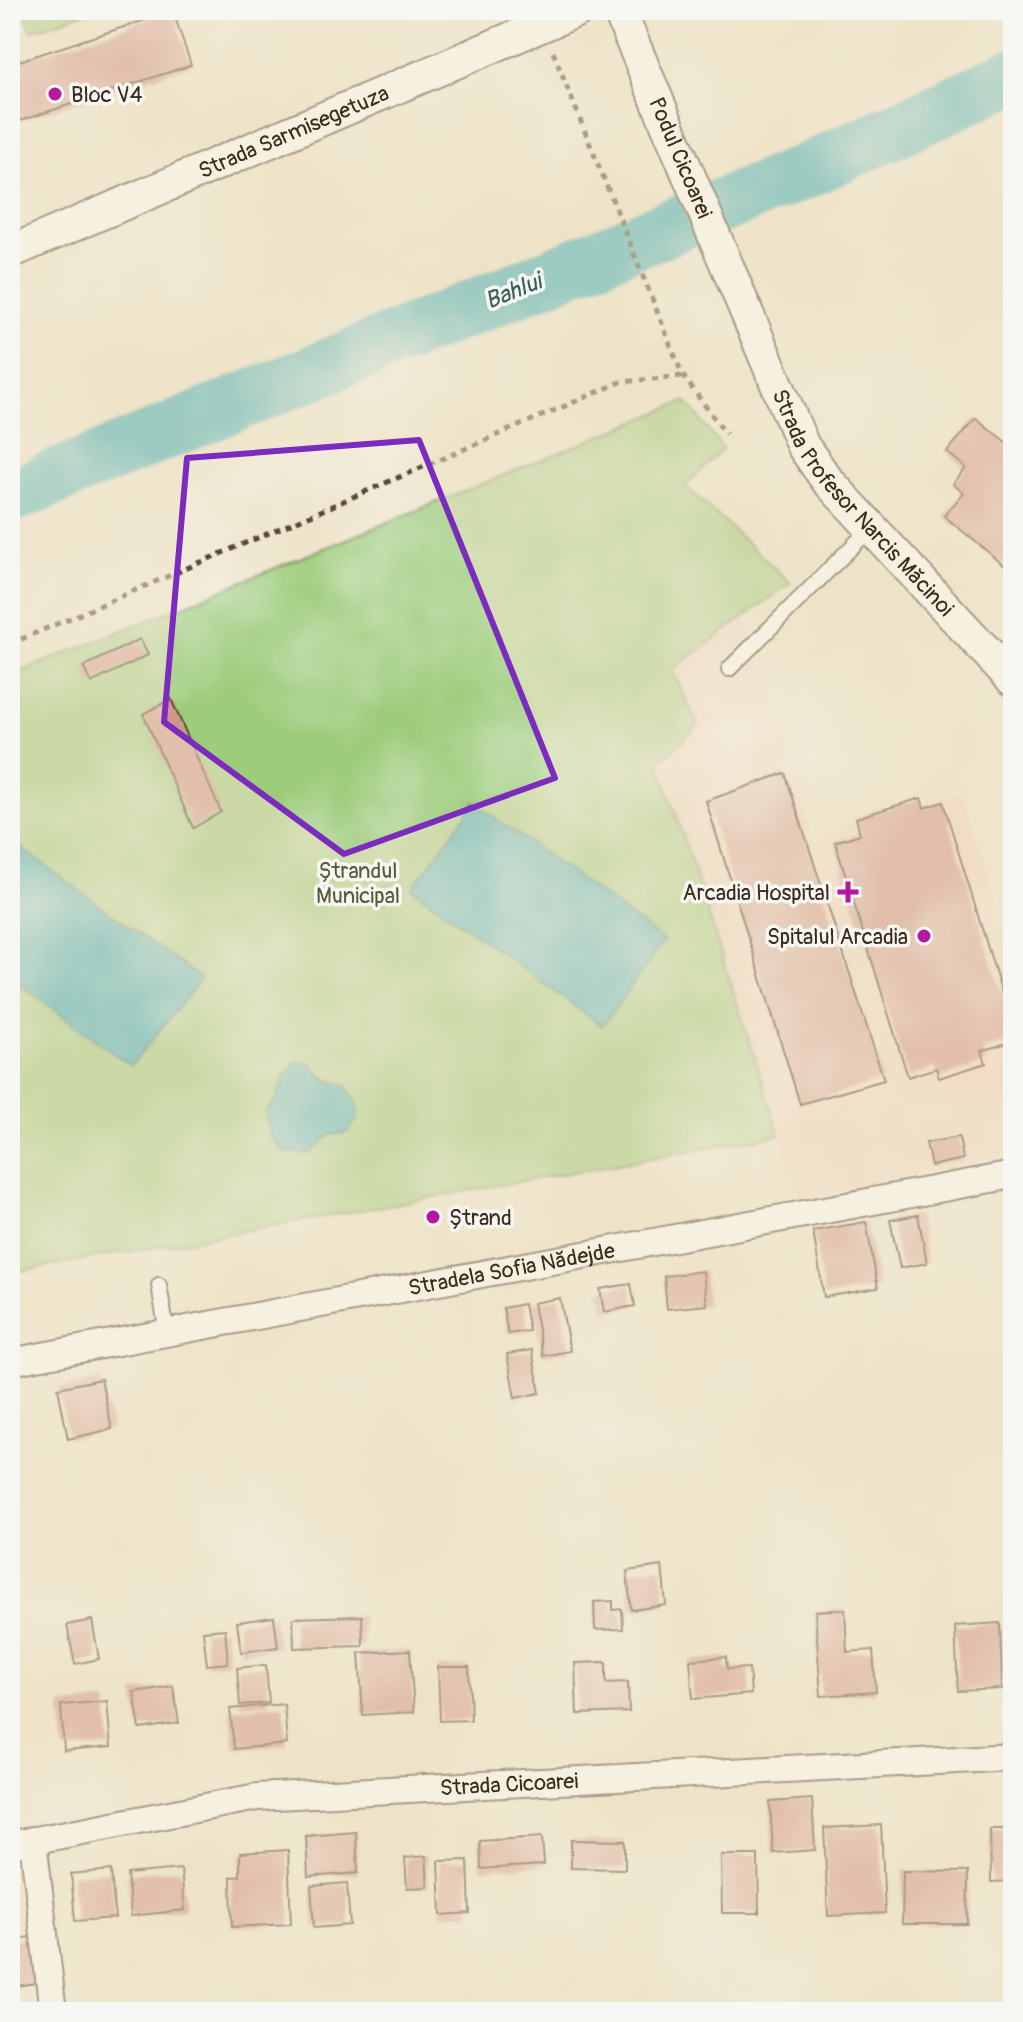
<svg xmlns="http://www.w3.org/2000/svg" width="1023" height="2022" viewBox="0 0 1023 2022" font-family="Pangolin,sans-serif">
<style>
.built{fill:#f3d4bf}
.green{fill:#9dcc7a;stroke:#6c7b4c;stroke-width:2}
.water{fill:#3bacb8;stroke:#3b6b6b;stroke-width:2}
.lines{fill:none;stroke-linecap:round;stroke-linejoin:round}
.river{stroke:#3bacb8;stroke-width:56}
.building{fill:#d39388}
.service-casing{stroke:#564638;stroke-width:18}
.minor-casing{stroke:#564638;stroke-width:30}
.tertiary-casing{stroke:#564638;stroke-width:36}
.path{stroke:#564638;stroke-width:5;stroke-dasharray:6 6;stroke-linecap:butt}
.service{stroke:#fff;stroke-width:14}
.minor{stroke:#fff;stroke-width:26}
.tertiary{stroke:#fff;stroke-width:32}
.marked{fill:none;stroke:#7b2cbf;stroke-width:6;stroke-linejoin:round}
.poi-dot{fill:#b5179e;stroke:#f6f6f2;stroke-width:3}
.labels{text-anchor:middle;stroke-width:7;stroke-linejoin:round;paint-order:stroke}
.poi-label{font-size:22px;fill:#3b2a1e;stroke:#f6f6f2;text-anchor:start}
.street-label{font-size:22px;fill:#3b2a1e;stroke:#f6f6f2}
.park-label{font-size:22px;fill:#585b3a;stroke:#f6f6f2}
.water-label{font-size:24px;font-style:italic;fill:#3b5e5c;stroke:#f6f6f2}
</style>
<rect width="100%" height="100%" fill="#f6f6f2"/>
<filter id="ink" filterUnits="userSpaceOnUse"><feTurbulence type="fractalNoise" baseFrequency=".0125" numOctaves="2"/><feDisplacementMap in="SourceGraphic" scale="16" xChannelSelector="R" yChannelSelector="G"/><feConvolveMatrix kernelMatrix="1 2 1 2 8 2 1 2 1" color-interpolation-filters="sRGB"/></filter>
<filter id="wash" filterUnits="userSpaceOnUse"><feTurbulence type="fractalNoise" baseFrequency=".006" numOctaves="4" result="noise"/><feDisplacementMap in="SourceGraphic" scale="32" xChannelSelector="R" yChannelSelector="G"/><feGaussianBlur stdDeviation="1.8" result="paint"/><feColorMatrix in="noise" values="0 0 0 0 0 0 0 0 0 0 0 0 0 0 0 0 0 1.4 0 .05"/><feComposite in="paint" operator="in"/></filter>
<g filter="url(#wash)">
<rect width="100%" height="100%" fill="#eee3c8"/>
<path class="built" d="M743,619l21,39 49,179 150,-46 50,156v205l-213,47 -141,-436 39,-38 -26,-55z"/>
<g class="green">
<path d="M24,10h68l-61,21z"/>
<path d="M686,401l37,48 -38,37 106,97 -119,87 26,55 -39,38 121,372 -770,138v-597z"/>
</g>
<g class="water">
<path d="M475,803l189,138 -62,85 -190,-138z"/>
<path d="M10,840l191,139 -70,87 -121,-89z"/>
<path d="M295,1063l17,1c8,14 17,18 34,21l11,17 1,16 -12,15 -16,2 -21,19 -25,-2 -15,-17 -3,-23c18,-19 13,-31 29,-49z"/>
</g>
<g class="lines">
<path class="river" d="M10,496l789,-322 214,-98"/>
</g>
<g id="blocks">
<g class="building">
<path d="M173,11l18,54 -181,59v-60z"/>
<path d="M976,418l37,30v106l-9,11 -60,-49 20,-23 -11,-9 13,-16 -19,-16z"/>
<path d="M140,639l8,16 -57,28 -8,-16z"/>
<path d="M171,699l50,113 -28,16 -50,-114z"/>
<path d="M785,773l99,307 -84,24 -94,-303z"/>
<path d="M921,798l3,10 19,-6 70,227v12l-31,10 4,12 -47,15 -3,-10 -28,9 -73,-235 25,-8 -4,-16z"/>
<path d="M959,1137l4,22 -32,7 -5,-23z"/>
<path d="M918,1215l9,48 -27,5 -10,-48z"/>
<path d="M866,1222l12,66 -54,9 -11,-66z"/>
<path d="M703,1271l4,34 -40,4 -3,-33z"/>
<path d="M631,1284l4,22 -31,6 -4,-23z"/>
<path d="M560,1298l10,53 -27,5 -10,-53z"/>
<path d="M524,1304l5,27 -21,3 -5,-26z"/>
<path d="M532,1350l8,43 -25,5 -8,-44z"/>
<path d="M101,1379l11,50 -44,10 -10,-51z"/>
<path d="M662,1566l4,39 -35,5 -4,-39z"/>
<path d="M613,1601v9l9,-1 1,20 -28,1 -1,-28z"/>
<path d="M845,1609l2,43 26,-2 3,42 -55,4 -6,-85z"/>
<path d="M362,1616l1,30 -69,2 -1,-30z"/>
<path d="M274,1617l4,30 -37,5 -4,-30z"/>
<path d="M92,1620l7,39 -24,5 -8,-39z"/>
<path d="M1000,1623l2,66 -44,2 -3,-65z"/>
<path d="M225,1629l3,34 -21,2 -4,-34z"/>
<path d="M410,1650l4,62 -51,3 -4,-62z"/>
<path d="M726,1657l1,12 22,-1 2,26 -58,5 -3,-39z"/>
<path d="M606,1662v21l22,-1 1,30 -52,2 -2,-51z"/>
<path d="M266,1665l3,38 -29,2 -3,-37z"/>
<path d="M438,1667h31l2,53 -31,1z"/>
<path d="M173,1686l6,37 -39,6 -6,-37z"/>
<path d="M107,1701l4,46 -47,4 -3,-46z"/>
<path d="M284,1704l3,40 -53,5 -4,-40z"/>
<path d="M812,1799l3,51 -42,3 -3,-51z"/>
<path d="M881,1825l4,88 -57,3 -4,-88z"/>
<path d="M990,1829h23v52l-22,1z"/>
<path d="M356,1832l2,41 -50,4 -2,-41z"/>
<path d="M542,1837l2,28 -63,4 -1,-28z"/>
<path d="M571,1840l54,1v28l-54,-1z"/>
<path d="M288,1850l3,74 -59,3 -1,-50 9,-1v-23z"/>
<path d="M721,1855h37l1,58h-37z"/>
<path d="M426,1856l2,31 -21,1 -2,-30z"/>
<path d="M468,1860l2,53 -29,2 -2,-54z"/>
<path d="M181,1869l4,41 -54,6 -4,-42z"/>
<path d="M111,1870l4,48 -40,3 -4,-47z"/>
<path d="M903,1871l65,1 -1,52h-65z"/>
<path d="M347,1883l3,42 -36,3 -3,-42z"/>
<path d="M31,1937l5,46 -26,4v-47z"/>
</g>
</g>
</g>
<g filter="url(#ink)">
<use href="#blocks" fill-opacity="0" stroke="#564638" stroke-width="2"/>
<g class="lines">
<defs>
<g id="service">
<path d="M729,669l144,-143"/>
<path d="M159,1285l8,48"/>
</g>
<g id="minor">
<path id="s1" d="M10,1362l1003,-187"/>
<path d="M33,1840l20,172"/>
<path id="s2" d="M10,1845l247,-48 756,-40"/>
</g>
<g id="tertiary">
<path id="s3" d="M619,10l184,436 24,34 186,200"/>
<path id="s4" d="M10,252l568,-242"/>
</g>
</defs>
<use href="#service" class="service-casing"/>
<use href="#minor" class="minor-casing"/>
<use href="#tertiary" class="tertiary-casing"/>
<g class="path">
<path d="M553,52l130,324 43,58"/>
<path d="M10,644l611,-262 62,-6"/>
</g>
<use href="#service" class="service"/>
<use href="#minor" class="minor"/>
<use href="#tertiary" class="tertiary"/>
</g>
</g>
<path d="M0 0H1023V2022H0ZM419,440l136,338 -211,76 -180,-132 23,-264z" fill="#eee3c8" fill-opacity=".55" fill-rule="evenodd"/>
<path class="marked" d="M419,440l136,338 -211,76 -180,-132 23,-264z"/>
<g class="poi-dot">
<circle cx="55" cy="94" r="8"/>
<path d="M844 880h8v8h8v8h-8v8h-8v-8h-8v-8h8z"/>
<circle cx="924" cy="936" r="8"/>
<circle cx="433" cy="1217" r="8"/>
</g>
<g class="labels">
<g class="poi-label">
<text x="71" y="102">Bloc V4</text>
<text x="830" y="900" text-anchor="end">Arcadia Hospital</text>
<text x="908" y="944" text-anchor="end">Spitalul Arcadia</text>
<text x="449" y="1225">Ștrand</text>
</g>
<g class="street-label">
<text dy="8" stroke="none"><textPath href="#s4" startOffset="308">Strada Sarmisegetuza</textPath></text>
<text dy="8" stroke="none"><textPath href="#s3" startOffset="160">Podul Cicoarei</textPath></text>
<text dy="8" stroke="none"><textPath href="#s3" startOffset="554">Strada Profesor Narcis Măcinoi</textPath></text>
<text dy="8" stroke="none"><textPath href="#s1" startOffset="510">Stradela Sofia Nădejde</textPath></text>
<text dy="8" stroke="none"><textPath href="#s2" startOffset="504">Strada Cicoarei</textPath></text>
</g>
<g class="park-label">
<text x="358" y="878">Ștrandul<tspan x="358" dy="25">Municipal</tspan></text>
</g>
<g class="water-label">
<text transform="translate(513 291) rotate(-22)" y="8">Bahlui</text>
</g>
</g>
<rect width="1023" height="2022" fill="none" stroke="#f6f6f2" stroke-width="40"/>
</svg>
